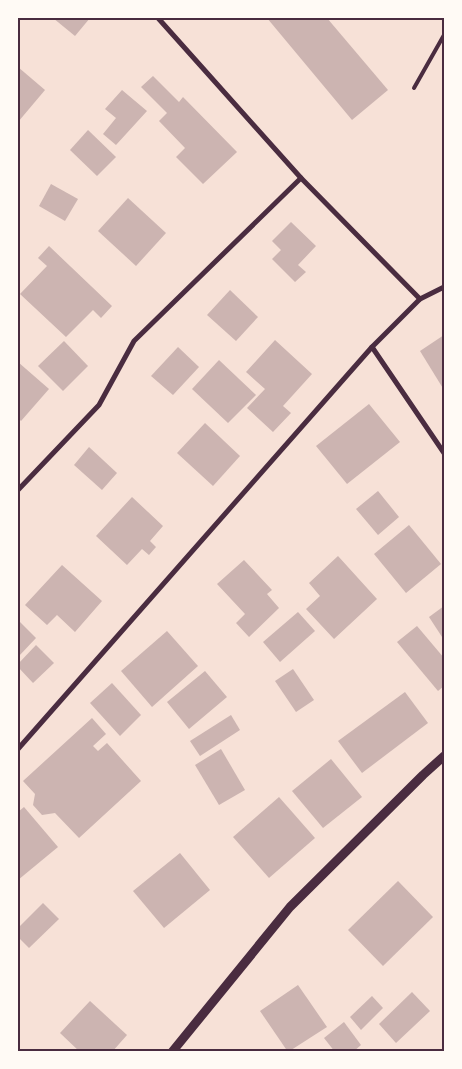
<svg xmlns="http://www.w3.org/2000/svg" width="462" height="1069" viewBox="0 0 462 1069" font-family="'Roboto Condensed',sans-serif">
<style>
.building{fill:#ccb4b1}
.lines{fill:none;stroke-linecap:round;stroke-linejoin:round}
.service{stroke:#4a2c40;stroke-width:4}
.minor{stroke:#4a2c40;stroke-width:5}
.tertiary{stroke:#4a2c40;stroke-width:9}
.neatline{fill:none;stroke:#4a2c40;stroke-width:2}
</style>
<rect width="100%" height="100%" fill="#f7e1d7"/>
<g class="building">
<path d="M53,18h37l-15,18z"/>
<path d="M267,18h60l61,72 -36,30z"/>
<path d="M18,67l27,23 -27,32z"/>
<path d="M153,76l26,26 4,-5 54,55 -34,32 -27,-27 9,-9 -26,-27 8,-8 -26,-26z"/>
<path d="M122,90l25,21 -31,34 -13,-11 13,-16 -11,-9z"/>
<path d="M88,130l28,27 -19,19 -27,-26z"/>
<path d="M51,184l27,15 -13,22 -26,-15z"/>
<path d="M128,198l38,35 -30,33 -38,-35z"/>
<path d="M291,222l25,24 -18,19 8,7 -11,10 -23,-23 9,-9 -9,-9z"/>
<path d="M49,246l63,60 -11,12 -8,-8 -27,27 -46,-43 27,-28 -9,-8z"/>
<path d="M230,290l28,27 -22,24 -29,-26z"/>
<path d="M444,335v55l-24,-39z"/>
<path d="M275,340l37,34 -29,32 8,7 -18,19 -26,-24 18,-19 -19,-17z"/>
<path d="M64,341l24,25 -25,25 -25,-25z"/>
<path d="M178,347l21,20 -26,28 -22,-19z"/>
<path d="M219,360l37,35 -28,28 -36,-34z"/>
<path d="M18,362l31,27 -28,32 -3,-3z"/>
<path d="M369,404l31,38 -53,42 -31,-38z"/>
<path d="M205,423l35,33 -27,30 -36,-33z"/>
<path d="M89,447l28,26 -15,17 -28,-25z"/>
<path d="M378,491l21,26 -21,18 -22,-26z"/>
<path d="M132,497l31,29 -13,15 6,6 -7,8 -7,-6 -15,16 -31,-29z"/>
<path d="M409,525l32,39 -35,29 -32,-39z"/>
<path d="M338,556l39,43 -43,40 -28,-30 14,-13 -11,-13z"/>
<path d="M244,560l28,30 -5,4 12,14 -30,29 -13,-14 9,-9 -28,-30z"/>
<path d="M62,565l40,36 -27,31 -18,-17 -10,10 -22,-20z"/>
<path d="M444,606v34l-15,-23z"/>
<path d="M298,612l17,19 -35,31 -17,-20z"/>
<path d="M18,620l18,18 -17,18 -1,-2z"/>
<path d="M417,626l27,32v28l-6,5 -41,-49z"/>
<path d="M167,631l31,35 -46,41 -31,-36z"/>
<path d="M36,645l18,18 -21,20 -15,-16v-3z"/>
<path d="M293,669l21,31 -18,12 -21,-31z"/>
<path d="M205,671l22,26 -38,32 -22,-27z"/>
<path d="M112,683l29,32 -21,21 -30,-33z"/>
<path d="M405,692l23,31 -66,50 -24,-32z"/>
<path d="M231,715l9,15 -40,26 -10,-15z"/>
<path d="M92,718l14,16 -13,12 5,5 9,-8 34,38 -62,57 -24,-25 -13,2 -9,-10 2,-11 -12,-13z"/>
<path d="M221,749l24,41 -26,15 -24,-40z"/>
<path d="M331,759l31,38 -39,31 -31,-37z"/>
<path d="M279,797l36,41 -46,40 -36,-41z"/>
<path d="M24,807l34,40 -40,33v-68z"/>
<path d="M180,853l30,37 -46,38 -31,-37z"/>
<path d="M398,881l35,36 -50,49 -35,-36z"/>
<path d="M43,903l16,16 -30,29 -11,-11v-9z"/>
<path d="M298,985l29,42 -39,25 -28,-41z"/>
<path d="M412,992l18,19 -34,32 -17,-19z"/>
<path d="M372,996l11,12 -22,22 -11,-13z"/>
<path d="M90,1001l37,34 -15,17h-32l-20,-19z"/>
<path d="M344,1022l17,23 -8,7h-18l-11,-14z"/>
</g>
<g class="lines">
<path class="service" d="M414,88l30,-53"/>
<g class="minor">
<path d="M158,18l143,160 119,121"/>
<path d="M372,347l72,106"/>
<path d="M18,490l81,-85 35,-64 167,-163"/>
<path d="M18,749l354,-402 48,-48 24,-12"/>
</g>
<path class="tertiary" d="M172,1052l118,-145 133,-132 21,-19"/>
</g>
<rect width="462" height="1069" fill="none" stroke="#fffaf5" stroke-width="38"/>
<rect x="19" y="19" width="424" height="1031" class="neatline"/>
</svg>
